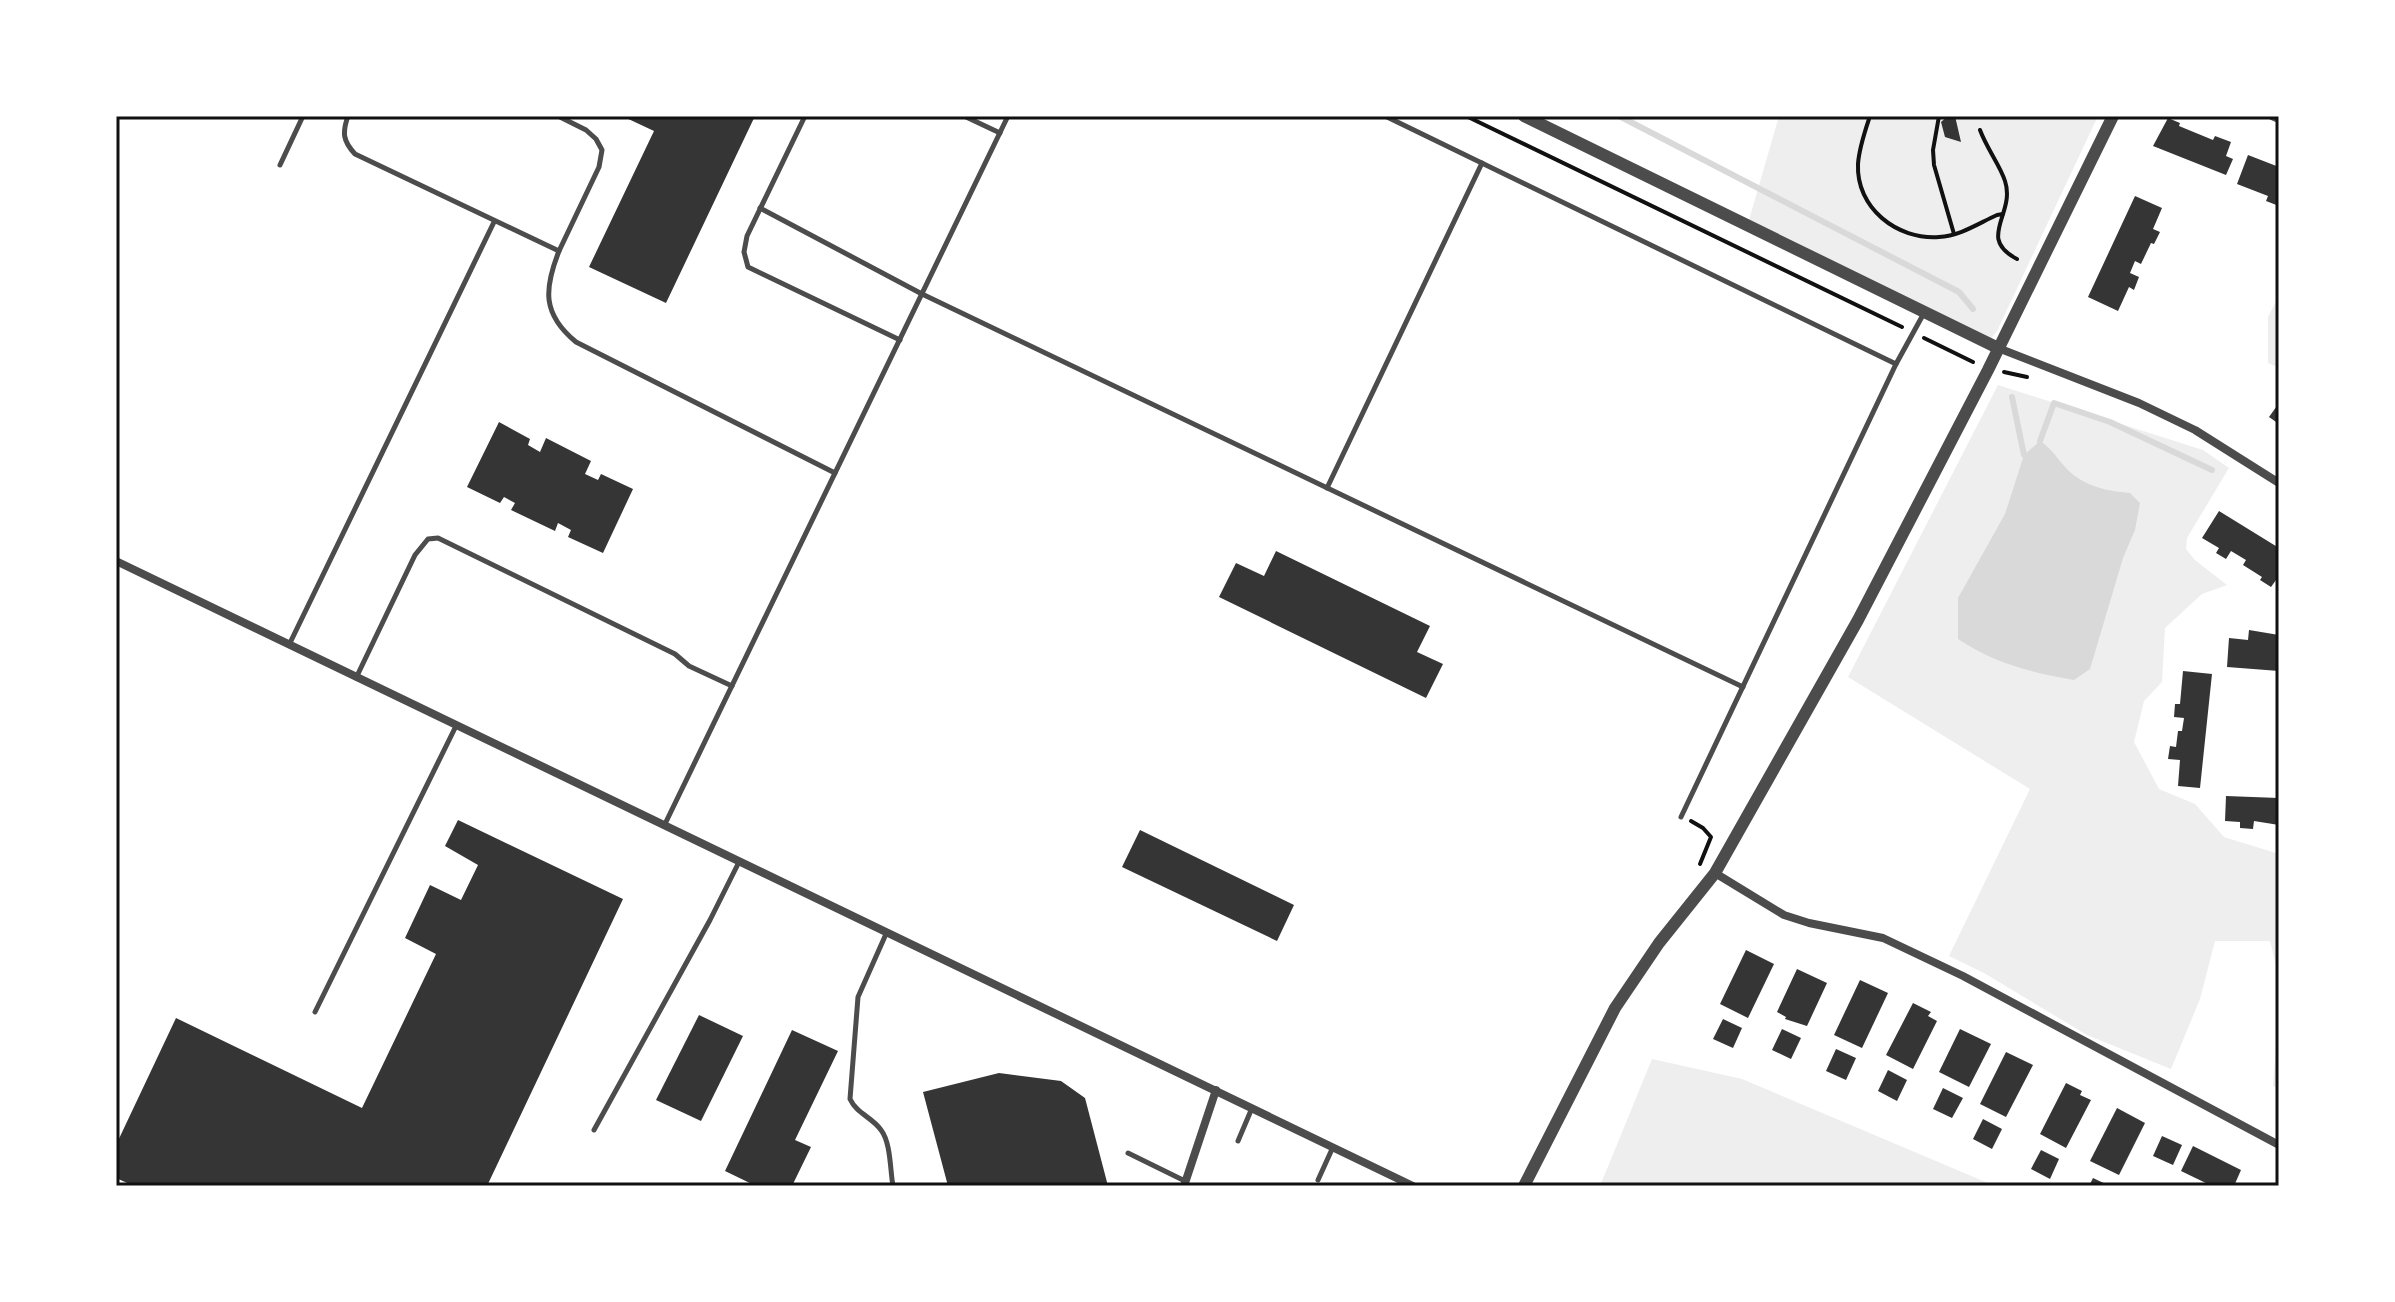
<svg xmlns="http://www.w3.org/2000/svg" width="2395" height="1302" viewBox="0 0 2395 1302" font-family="'Libre Baskerville',serif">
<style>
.green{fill:#eee}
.water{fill:#d9d9d9}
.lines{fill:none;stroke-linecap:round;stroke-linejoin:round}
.stream{stroke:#d9d9d9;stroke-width:6}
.building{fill:#353535}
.path{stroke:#111;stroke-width:4}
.service{stroke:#4c4c4c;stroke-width:5}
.minor{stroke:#4c4c4c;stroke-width:8}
.tertiary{stroke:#4c4c4c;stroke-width:12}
.neatline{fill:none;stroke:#111;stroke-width:3}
</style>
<rect width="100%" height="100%" fill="#fff"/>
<g class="green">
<path d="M1779,116h319l-101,215 -11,13 -239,-117z"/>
<path d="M2279,296v72l-11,-5v-46z"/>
<path d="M1998,385l205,65 26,18 -42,70 -1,11 9,11 32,25 -25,9 -37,34 -3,54 -18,19 -10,41 25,47 36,15 29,33 55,17v123l-9,-36h-55l-15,58 -29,70 -84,-34 -103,-62 -35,-17 81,-167 -182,-112z"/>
<path d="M2279,1006v83l-6,-3z"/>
<path d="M1652,1059l90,20 253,107h-395z"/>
</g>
<path class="water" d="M2040,441c12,8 17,17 26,27 17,18 40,23 64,25l10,10 -5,27 -12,28 -33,111 -16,11c-42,-7 -80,-17 -116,-41v-41l47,-84 19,-59z"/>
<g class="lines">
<g class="stream">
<path d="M1619,116l340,176 14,17"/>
<path d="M2012,397l12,58"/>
<path d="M2040,441l14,-38 56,19 102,48"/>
</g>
</g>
<g class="building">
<path d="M622,116h133l-89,187 -77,-36 65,-136z"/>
<path d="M1948,116h7l6,26 -16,-5 -4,-15z"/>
<path d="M2168,118l12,5 -1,3 34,14 2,-4 16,6 -5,14 7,3 -7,16 -73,-29z"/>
<path d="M2248,155l31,12v39l-13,-5 2,-5 -31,-12z"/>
<path d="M2135,196l27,12 -9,21 7,3 -6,12 -3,-1 -10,21 -6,-3 -5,12 9,4 -5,13 -5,-3 -11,24 -30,-14z"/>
<path d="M2279,403v21l-10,-7z"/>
<path d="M499,422l31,17 -2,6 12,7 6,-14 45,23 -6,13 13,6 3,-6 32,15 -30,64 -35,-16 3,-7 -13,-7 -3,8 -44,-21 4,-7 -11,-6 -4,6 -33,-16z"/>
<path d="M2219,511l60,37v34l-3,-2 -5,7 -11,-7 2,-3 -19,-12 3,-5 -15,-9 -5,8 -10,-6 3,-5 -17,-10z"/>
<path d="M1276,551l154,75 -13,26 26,12 -17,34 -207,-101 17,-34 28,13z"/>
<path d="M2249,630l30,5v36l-52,-4 2,-29 19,2z"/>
<path d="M2183,671l29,3 -12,114 -22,-2 2,-26 -12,-1 2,-13 6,1 2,-16h4l2,-13 -10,-1 1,-13h5z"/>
<path d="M2226,796l53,2v27l-25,-4 -1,8 -13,-1v-6l-15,-1z"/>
<path d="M458,820l165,79 -136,287h-353l-18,-8v-33l60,-127 186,90 74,-154 -31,-16 25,-53 31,15 17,-35 -33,-19z"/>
<path d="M1140,830l154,75 -17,36 -155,-74z"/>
<path d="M1746,950l28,14 -26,54 -28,-14z"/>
<path d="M1797,969l30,14 -20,43 -22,-7 1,-2 -9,-5z"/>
<path d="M1860,980l28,13 -26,55 -28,-13z"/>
<path d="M1913,1003l18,9 -3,4 9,5 -24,48 -27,-14z"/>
<path d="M699,1015l44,21 -42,85 -45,-21z"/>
<path d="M1723,1019l19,9 -9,20 -20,-9z"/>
<path d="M1782,1029l19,9 -10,21 -19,-9z"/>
<path d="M1960,1029l31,15 -22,43 -30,-15z"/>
<path d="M792,1030l46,21 -43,89 16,7 -19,39h-36l-31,-15z"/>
<path d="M1836,1049l20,9 -10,22 -20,-9z"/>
<path d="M2006,1052l27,13 -27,52 -26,-13z"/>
<path d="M1888,1070l19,10 -10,21 -19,-10z"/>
<path d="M999,1073l62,8 24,17 23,88h-160l-25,-94z"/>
<path d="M2066,1083l16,8 -2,4 11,5 -25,48 -26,-14z"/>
<path d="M1943,1088l20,10 -11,20 -19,-9z"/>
<path d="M2117,1108l28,15 -26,52 -29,-14z"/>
<path d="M1983,1119l19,10 -10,20 -19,-10z"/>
<path d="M2162,1136l20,9 -9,20 -20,-9z"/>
<path d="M2193,1146l48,24 -7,16h-22l-31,-15z"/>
<path d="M2041,1150l18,9 -9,20 -19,-10z"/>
<path d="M2093,1178l17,8h-21z"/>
</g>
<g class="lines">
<g class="path">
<path d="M1466,116l436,211"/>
<path d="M1870,116c-5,15 -11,32 -12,48 -2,44 39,76 81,73 21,-1 40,-14 58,-22l6,-1"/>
<path d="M1939,116l-6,34 1,15 20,69"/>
<path d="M1980,130c7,19 20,35 25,51 11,33 -29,57 12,78"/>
<path d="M1924,338l49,24"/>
<path d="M2004,372l23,5"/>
<path d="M1691,821l12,7 8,9 -11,27"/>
</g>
<g class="service">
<path d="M348,116c-6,17 -5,25 7,38l204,97 40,-84 3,-17 -6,-11 -10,-9 -28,-14"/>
<path d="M805,116l-58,120 -3,16 4,15 152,73"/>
<path d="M964,116l36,17"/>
<path d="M1385,116l511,248 -215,453"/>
<path d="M280,165l23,-49"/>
<path d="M760,208l162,86 821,393"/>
<path d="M559,251c-15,38 -17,63 17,91l259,131"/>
<path d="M1896,364l28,-51"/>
<path d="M1327,488l155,-325"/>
<path d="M289,645l205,-423"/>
<path d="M356,678l59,-123 13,-16 10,-1 237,116 14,12 43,20"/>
<path d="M664,826l344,-710"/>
<path d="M886,934l-28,63 -8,102c7,15 22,18 31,31 10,13 9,40 12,56"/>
<path d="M315,1012l141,-286"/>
<path d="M594,1130l116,-210 29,-58"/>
<path d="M1238,1141l14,-33"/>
<path d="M1128,1153l57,28"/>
<path d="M1318,1180l15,-33"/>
</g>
<g class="minor">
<path d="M2272,116l7,3"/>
<path d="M1998,348l141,55 56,27 84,53"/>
<path d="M116,561l1297,625"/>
<path d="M1715,873l69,42 25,8 74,15 80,38 316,169"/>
<path d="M1184,1186l32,-96"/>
</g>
<g class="tertiary">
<path d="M1524,116l474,232"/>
<path d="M1524,1186l91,-178 44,-65 56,-70 143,-253 130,-250 125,-254"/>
</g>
</g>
<rect width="2395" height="1302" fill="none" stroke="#ffffff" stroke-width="236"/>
<rect x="118" y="118" width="2159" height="1066" class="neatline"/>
</svg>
